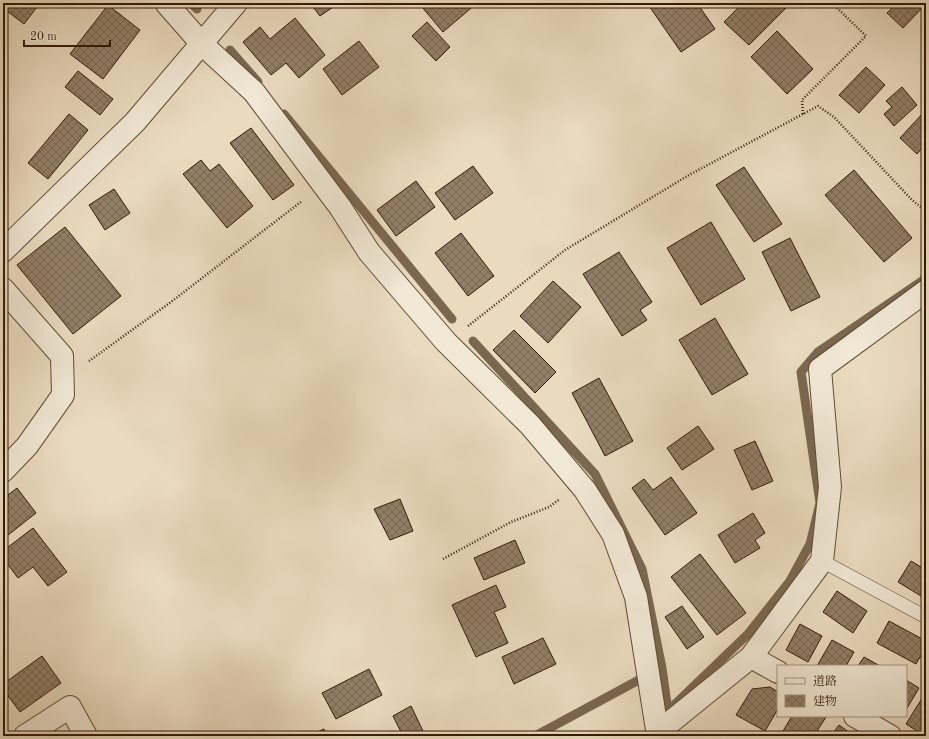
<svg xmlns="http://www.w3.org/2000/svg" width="929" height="739" viewBox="0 0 929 739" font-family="'Old Standard TT','Noto Serif JP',serif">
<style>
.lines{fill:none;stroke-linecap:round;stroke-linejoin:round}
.stream{stroke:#7b6750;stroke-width:9}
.building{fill:url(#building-cross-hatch);stroke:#321b07}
.lane-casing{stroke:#604b35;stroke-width:14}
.street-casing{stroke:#604b35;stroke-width:24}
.path{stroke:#321b07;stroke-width:2.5;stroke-dasharray:1 2;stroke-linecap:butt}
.lane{stroke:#f1e8d5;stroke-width:13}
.street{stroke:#f1e8d5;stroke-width:22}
</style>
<defs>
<pattern id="building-cross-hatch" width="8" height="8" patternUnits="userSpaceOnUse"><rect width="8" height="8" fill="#927f67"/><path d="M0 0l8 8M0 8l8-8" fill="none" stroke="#786753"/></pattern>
</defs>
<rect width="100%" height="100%" fill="#eadbbf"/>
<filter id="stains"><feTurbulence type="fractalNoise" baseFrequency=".005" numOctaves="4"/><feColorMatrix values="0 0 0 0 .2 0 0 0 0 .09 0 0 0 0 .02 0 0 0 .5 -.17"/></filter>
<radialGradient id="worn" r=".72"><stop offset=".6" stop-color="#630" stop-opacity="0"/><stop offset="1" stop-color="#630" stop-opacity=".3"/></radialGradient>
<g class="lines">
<g class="stream">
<path d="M191,3l6,6"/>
<path d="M230,50l28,32"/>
<path d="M284,114l168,205"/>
<path d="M473,341l122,133 47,95 20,99 6,43 80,-77 42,-53 20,-37 10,-41 -19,-131 17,-20 107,-73 1,-9"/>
<path d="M535,736l113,-61"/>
</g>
</g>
<g class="building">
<path d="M3,3h37l-16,21 -21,-16z"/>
<path d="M310,3h29l-19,13z"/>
<path d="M427,3h50l-34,29 -21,-25z"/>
<path d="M647,3h50l18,26 -34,23z"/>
<path d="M743,3h48l-42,42 -25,-23z"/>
<path d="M897,3h29v1l-23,24 -16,-15z"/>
<path d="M108,5l32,25 -37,49 -33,-25z"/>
<path d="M295,18l30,37 -26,23 -13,-15 -15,12 -28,-33 17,-15 10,12z"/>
<path d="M427,22l23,25 -14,14 -24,-25z"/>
<path d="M777,31l36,38 -26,25 -36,-37z"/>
<path d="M359,41l20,26 -37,28 -19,-26z"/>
<path d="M866,67l19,18 -26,28 -20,-18z"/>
<path d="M78,71l35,28 -13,16 -35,-28z"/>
<path d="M902,87l15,18 -23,21 -10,-12 8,-7 -6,-6z"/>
<path d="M924,112l2,1v30l-9,11 -17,-16z"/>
<path d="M69,114l19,16 -40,49 -20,-16z"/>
<path d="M251,128l43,57 -21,15 -43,-57z"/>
<path d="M201,160l9,11 9,-7 34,42 -26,22 -44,-54z"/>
<path d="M473,166l20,27 -38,27 -20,-27z"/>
<path d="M744,167l38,57 -28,18 -38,-57z"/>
<path d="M854,170l58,68 -28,24 -59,-67z"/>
<path d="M416,181l19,26 -39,29 -19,-26z"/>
<path d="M114,189l16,24 -25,17 -16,-25z"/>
<path d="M711,222l34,57 -44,26 -34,-57z"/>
<path d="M65,227l56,69 -48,38 -56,-69z"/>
<path d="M461,233l33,43 -26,20 -33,-43z"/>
<path d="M790,238l30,59 -29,14 -29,-59z"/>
<path d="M619,252l33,50 -12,8 7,10 -25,16 -39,-62z"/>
<path d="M553,281l28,26 -33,36 -28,-27z"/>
<path d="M715,318l33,56 -36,21 -33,-55z"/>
<path d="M514,330l42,42 -21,21 -42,-43z"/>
<path d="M599,378l34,63 -28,15 -33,-63z"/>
<path d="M698,426l16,23 -32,21 -15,-22z"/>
<path d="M755,441l18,40 -21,9 -18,-40z"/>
<path d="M671,477l26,36 -32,22 -33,-47 12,-9 9,11z"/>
<path d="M17,488l19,25 -33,26v-40z"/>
<path d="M400,499l13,32 -23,9 -16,-31z"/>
<path d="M753,513l12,20 -10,7 5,8 -25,15 -17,-28z"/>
<path d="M33,528l34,44 -19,14 -15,-19 -15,11 -15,-20v-7z"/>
<path d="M515,540l10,23 -41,17 -10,-22z"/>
<path d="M700,554l46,59 -29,22 -46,-58z"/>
<path d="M911,561l15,9v29l-28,-17z"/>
<path d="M496,585l10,22 -12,5 14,31 -32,14 -24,-52z"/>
<path d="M837,591l30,20 -14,22 -30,-21z"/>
<path d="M682,606l22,31 -17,12 -22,-32z"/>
<path d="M889,621l37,20v6l-10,17 -39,-21z"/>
<path d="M800,624l22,12 -14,26 -22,-12z"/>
<path d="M543,638l13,26 -42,20 -12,-27z"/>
<path d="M832,640l22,12 -8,14h-29z"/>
<path d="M42,656l19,27 -41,29 -17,-23v-5z"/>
<path d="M864,657l16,9h-22z"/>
<path d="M369,669l13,26 -46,24 -14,-26z"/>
<path d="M906,680l13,8 -13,22z"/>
<path d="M770,687l8,5v17l-13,22 -29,-16 16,-26z"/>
<path d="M926,692v42l-1,2 -19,-12z"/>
<path d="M411,706l12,25 -9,5h-11l-10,-20z"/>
<path d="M792,716h33l1,1 -12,19h-34z"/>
<path d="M839,725l15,11h-23z"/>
<path d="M324,729l3,7h-19z"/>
</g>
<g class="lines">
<defs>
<path id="lane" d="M822,561l104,56"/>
<g id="street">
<path d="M166,3l36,41 52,48 86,115 29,45 77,90 84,83 55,65 28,44 23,63 22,139"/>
<path d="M3,251l132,-129 101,-119"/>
<path d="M3,289l59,67 1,39 -36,51 -24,25"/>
<path d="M751,657l27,15"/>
<path d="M855,716l35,20"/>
<path d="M658,732l93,-75 71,-96 8,-74 -10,-118 106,-78"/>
<path d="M25,736l45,-29 16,29"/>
</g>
</defs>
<use href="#lane" class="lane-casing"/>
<use href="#street" class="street-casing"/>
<g class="path">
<path d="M803,114l-1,-14 64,-64 -34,-33"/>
<path d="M468,326l97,-76 124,-75 129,-69 16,11 78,83 14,11"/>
<path d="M89,361l82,-59 131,-101"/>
<path d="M443,559l68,-37 38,-15 11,-8"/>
</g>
<use href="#lane" class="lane"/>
<use href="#street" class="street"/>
</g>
<rect width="929" height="739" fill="none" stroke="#eadbbf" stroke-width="16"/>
<rect x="4" y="4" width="921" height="731" fill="none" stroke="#321b07" stroke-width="2"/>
<rect x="8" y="8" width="913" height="723" fill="none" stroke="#321b07"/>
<rect x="777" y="665" width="130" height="52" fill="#f1e8d5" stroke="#a59683"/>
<rect x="785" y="678" width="20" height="6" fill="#f1e8d5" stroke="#a59683"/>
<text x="813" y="685" font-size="12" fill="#321b07">道路</text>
<rect x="785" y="695" width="20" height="12" fill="url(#building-cross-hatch)" stroke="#a59683"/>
<text x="813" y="705" font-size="12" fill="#321b07">建物</text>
<path d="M24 40v6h86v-6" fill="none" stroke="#321b07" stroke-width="2"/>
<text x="30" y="40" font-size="12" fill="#321b07" stroke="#f1e8d5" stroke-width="3" paint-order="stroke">20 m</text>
<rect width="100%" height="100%" filter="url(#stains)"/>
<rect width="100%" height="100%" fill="url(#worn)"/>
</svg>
